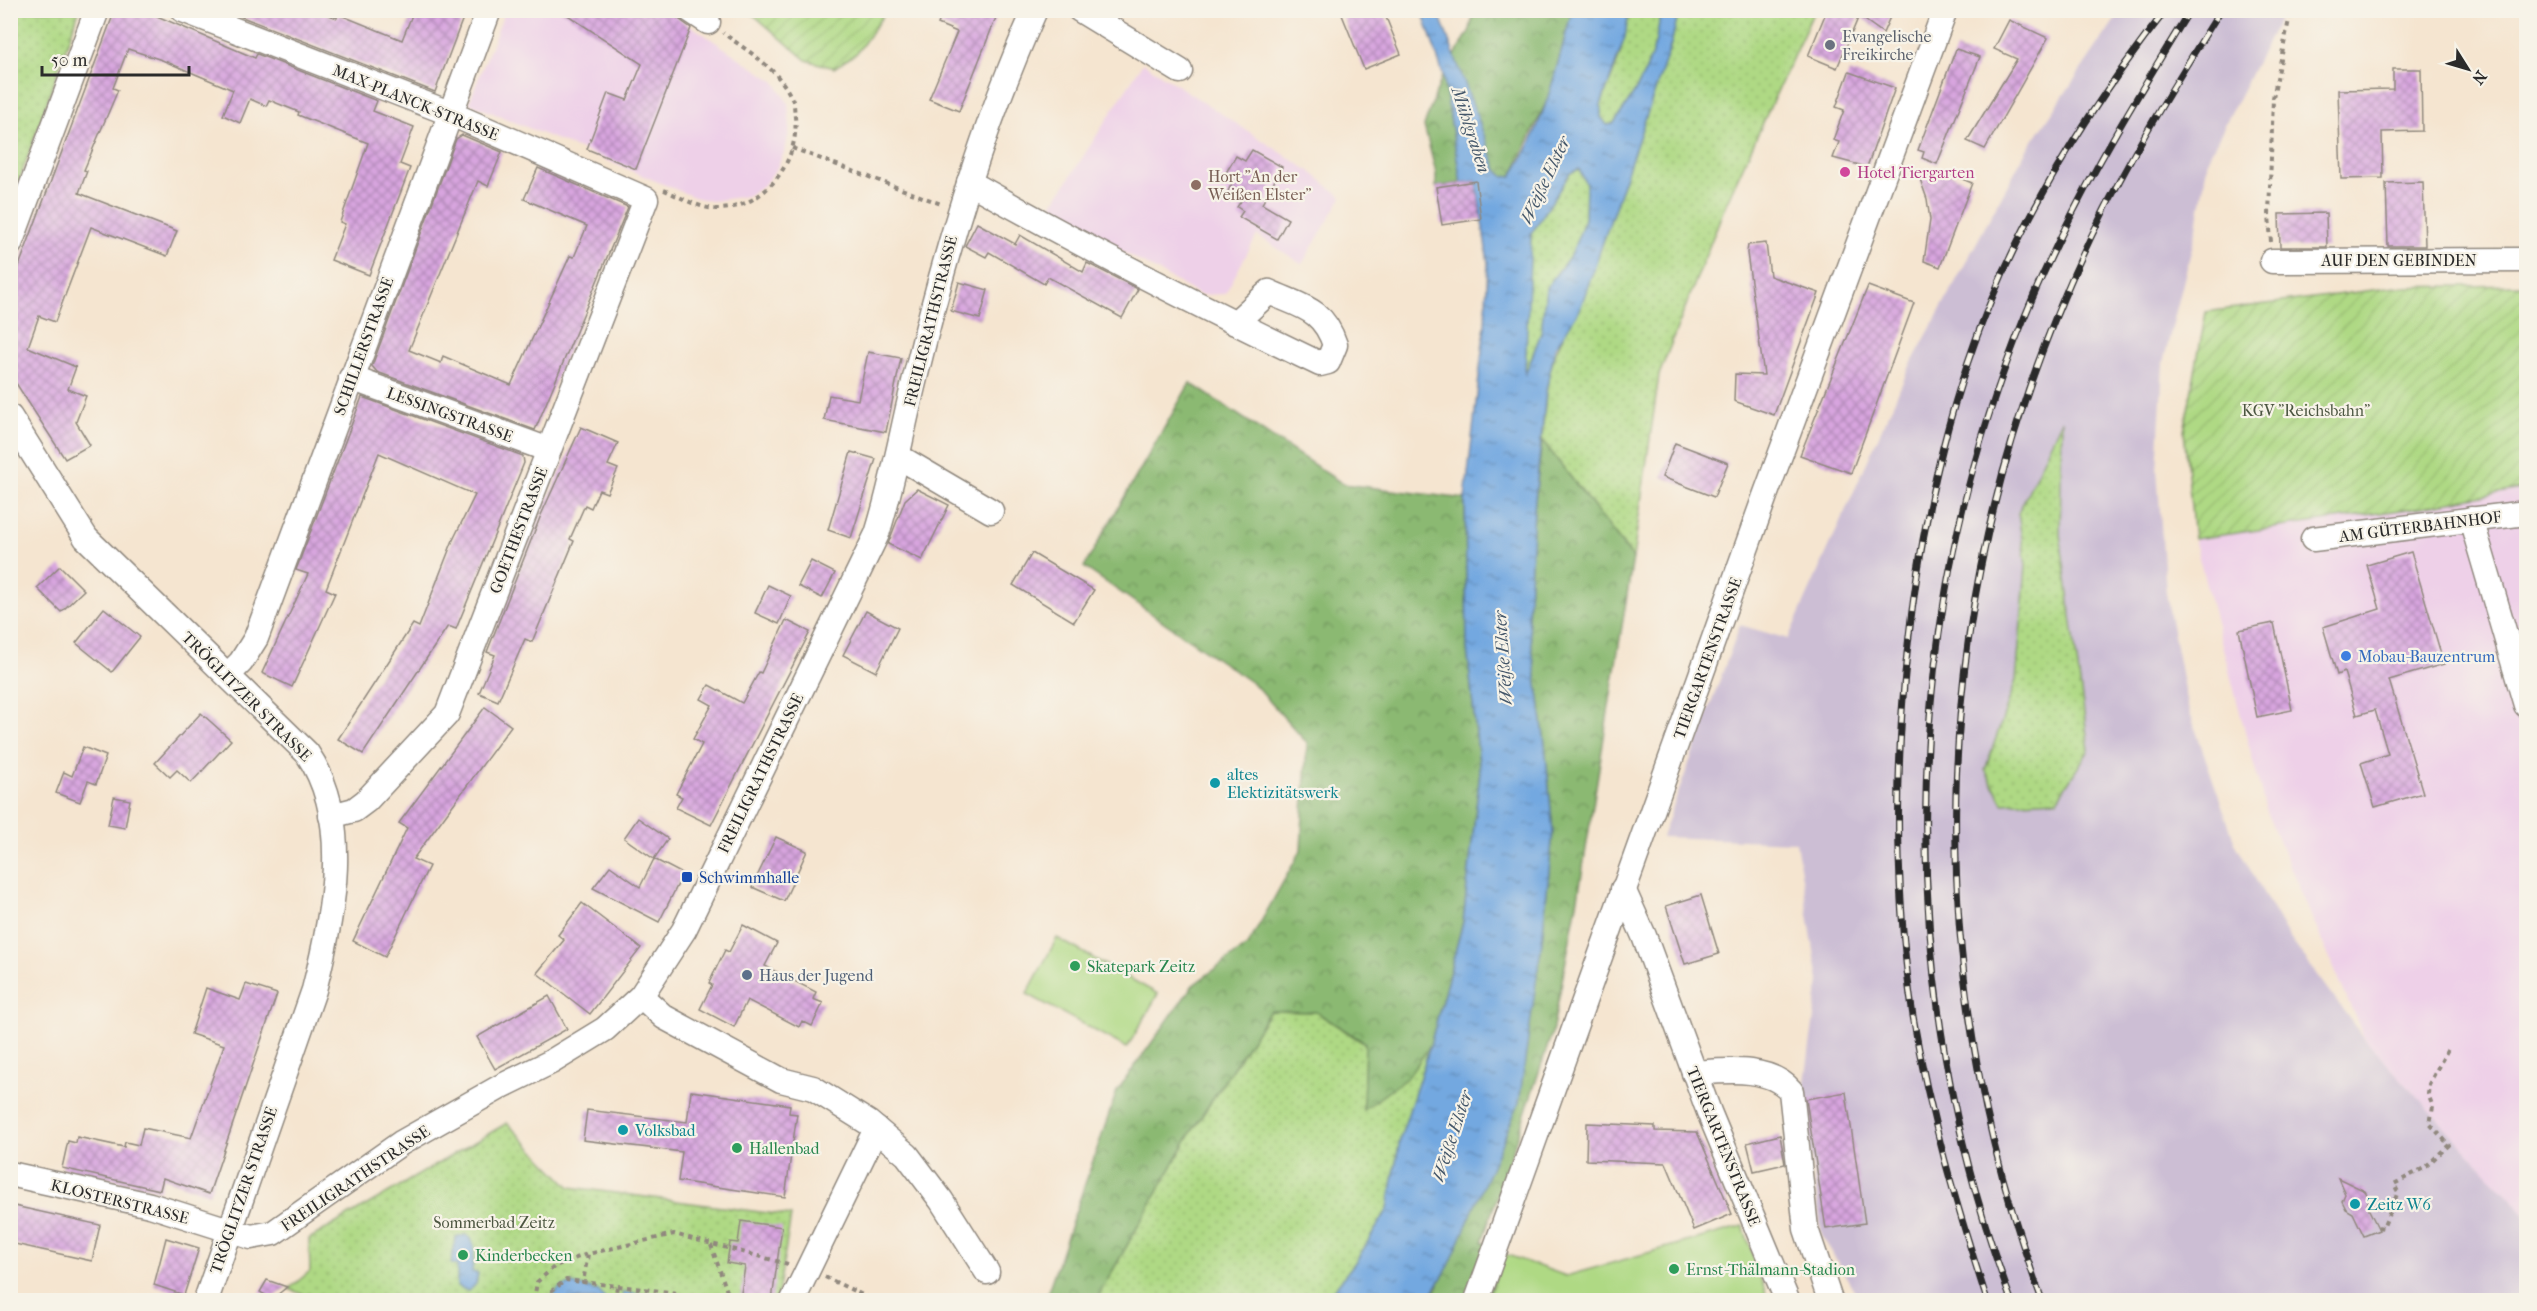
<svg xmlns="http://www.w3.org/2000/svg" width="2537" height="1311" viewBox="0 0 2537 1311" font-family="'IM FELL French Canon',serif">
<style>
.built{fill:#eed0e8}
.railway{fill:#ccbed4}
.grass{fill:url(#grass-dots);stroke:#6d8258;stroke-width:1.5}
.forest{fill:url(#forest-crowns);stroke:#5b724e;stroke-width:1.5}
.garden{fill:url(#garden-furrows);stroke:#6d8258;stroke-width:1.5}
.pitch{fill:#afd984;stroke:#6d8258;stroke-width:1.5}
.water{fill:url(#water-ripples);stroke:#4f6a86;stroke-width:1.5;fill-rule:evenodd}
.building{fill:url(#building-cross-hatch)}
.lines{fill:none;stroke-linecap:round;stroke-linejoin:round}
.minor-casing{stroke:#90887e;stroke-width:27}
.path{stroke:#90887e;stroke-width:4;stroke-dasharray:4.5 4.5;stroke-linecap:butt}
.minor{stroke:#fff;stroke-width:24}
.rail-casing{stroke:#2b2b2b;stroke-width:7}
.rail{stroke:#f7f3e8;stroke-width:4.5;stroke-dasharray:14;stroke-linecap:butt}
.worship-dot{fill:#6b7280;stroke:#f7f3e8;stroke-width:2}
.hotel-dot{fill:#d1479c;stroke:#f7f3e8;stroke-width:2}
.education-dot{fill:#8d6e63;stroke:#f7f3e8;stroke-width:2}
.shop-dot{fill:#3f7fe0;stroke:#f7f3e8;stroke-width:2}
.culture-dot{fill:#0f9aa8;stroke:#f7f3e8;stroke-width:2}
.transit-dot{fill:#1a4fb4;stroke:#f7f3e8;stroke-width:2}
.leisure-dot{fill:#2e9e5b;stroke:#f7f3e8;stroke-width:2}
.service-dot{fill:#5c6f8a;stroke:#f7f3e8;stroke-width:2}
.labels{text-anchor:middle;stroke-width:4.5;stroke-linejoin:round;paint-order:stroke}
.worship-label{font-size:16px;fill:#5b616d;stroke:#f7f3e8;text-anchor:start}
.street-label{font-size:16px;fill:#2b2b2b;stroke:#f7f3e8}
.hotel-label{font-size:16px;fill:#b23c85;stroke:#f7f3e8;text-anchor:start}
.education-label{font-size:16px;fill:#785e54;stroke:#f7f3e8;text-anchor:start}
.park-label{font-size:16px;fill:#4c5641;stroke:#f7f3e8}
.shop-label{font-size:16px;fill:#366cbe;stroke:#f7f3e8;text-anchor:start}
.culture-label{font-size:16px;fill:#0d838f;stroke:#f7f3e8;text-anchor:start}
.transit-label{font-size:16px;fill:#164399;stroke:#f7f3e8;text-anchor:start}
.leisure-label{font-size:16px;fill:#27864d;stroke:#f7f3e8;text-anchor:start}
.service-label{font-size:16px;fill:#4e5e75;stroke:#f7f3e8;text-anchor:start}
.water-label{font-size:18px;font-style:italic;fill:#44576a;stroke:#f7f3e8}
</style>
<defs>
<pattern id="grass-dots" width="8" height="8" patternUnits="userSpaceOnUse" patternTransform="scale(1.5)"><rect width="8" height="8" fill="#afd984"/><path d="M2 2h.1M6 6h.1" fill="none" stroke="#97ba72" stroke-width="1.8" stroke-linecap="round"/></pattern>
<pattern id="forest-crowns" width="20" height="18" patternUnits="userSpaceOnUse" patternTransform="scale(1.5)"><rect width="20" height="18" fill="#8bb972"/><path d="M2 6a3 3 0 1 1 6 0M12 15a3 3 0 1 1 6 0" fill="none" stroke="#72975e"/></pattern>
<pattern id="garden-furrows" width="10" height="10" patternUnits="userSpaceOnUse" patternTransform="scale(1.5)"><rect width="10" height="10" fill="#afd984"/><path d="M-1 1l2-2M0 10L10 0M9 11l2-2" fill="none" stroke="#97ba72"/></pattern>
<pattern id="water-ripples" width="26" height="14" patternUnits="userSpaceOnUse" patternTransform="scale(1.5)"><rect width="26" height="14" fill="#73a8e0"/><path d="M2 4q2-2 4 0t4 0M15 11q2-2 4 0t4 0" fill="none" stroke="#5f89b6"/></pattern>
<pattern id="building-cross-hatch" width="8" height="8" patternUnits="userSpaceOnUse" patternTransform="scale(1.5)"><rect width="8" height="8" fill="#d8a5df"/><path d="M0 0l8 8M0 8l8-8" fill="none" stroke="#af87b5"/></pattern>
</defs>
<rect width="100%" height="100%" fill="#f7f3e8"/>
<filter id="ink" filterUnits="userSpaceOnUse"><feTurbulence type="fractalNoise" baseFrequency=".0167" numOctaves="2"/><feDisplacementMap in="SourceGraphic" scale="12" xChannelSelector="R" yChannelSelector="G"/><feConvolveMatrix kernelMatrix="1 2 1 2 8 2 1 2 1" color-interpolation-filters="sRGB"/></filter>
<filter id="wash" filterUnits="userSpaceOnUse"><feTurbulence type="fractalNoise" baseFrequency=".008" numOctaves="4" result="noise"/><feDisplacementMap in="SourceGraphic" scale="24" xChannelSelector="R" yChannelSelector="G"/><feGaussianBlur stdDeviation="1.35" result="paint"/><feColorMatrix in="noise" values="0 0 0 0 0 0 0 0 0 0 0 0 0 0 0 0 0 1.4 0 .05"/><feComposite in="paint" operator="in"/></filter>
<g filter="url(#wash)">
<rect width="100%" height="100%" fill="#f5e5d0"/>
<g class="built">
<path d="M505,11h164l106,71 13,21 2,24 -5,23 -8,18 -13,17 -17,11 -35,5 -18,-4 -225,-94z"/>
<path d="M1143,63l168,109 31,25 -40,67 -45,-29 -32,59 -25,1 -151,-85z"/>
<path d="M2526,488v727l-161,-175 -98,-226 -73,-275 229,-32z"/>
</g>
<path class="railway" d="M2121,11h162l-75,147 -11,69 -34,136 -6,107 9,123 21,112 48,138 51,90 79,107 161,175v85h-666l-38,-64 -19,-140 16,-115 -23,-139 -134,-5 78,-212 48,14 121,-271 117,-217z"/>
<g class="grass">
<path d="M11,10l68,1 -68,193 -1,-193z"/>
<path d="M1629,11h31c-2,43 -21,79 -47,113l-6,1 -6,-8v-12l19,-50z"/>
<path d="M1679,11h135l-89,195 -66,169 -26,183 -91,-118c4,-53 5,-87 38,-131l91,-265z"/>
<path d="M1579,169l7,15 -1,35 -13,34 -26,35 -5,45 -17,44 7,-143 39,-61z"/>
<path d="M2062,420l-2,114 29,216 -32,50 -54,3 -18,-33 31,-90 10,-114 -8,-53z"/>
<path d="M1270,1011l46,1 49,32 -2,65 44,-32 23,-31 -30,93 -12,70 -32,52 -30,39h-230l96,-169z"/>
<path d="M507,1123l63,64 221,29 -14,84h-460l-28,-11 21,-18 -1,-32z"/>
</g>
<g class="forest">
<path d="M1474,11h98l-23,85 -37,80 -8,1 -7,-7 -43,-113 16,-27z"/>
<path d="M1443,74l18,109 -25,4v-14l-12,-47z"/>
<path d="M1190,383l153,101 122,15 2,149 13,124 -17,150 -33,124 -22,31 -45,33 2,-67 -49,-31 -46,-1 -78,120 -96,169h-51l72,-209 76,-106 55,-40 53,-95 6,-107 -52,-58 -171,-118z"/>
<path d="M1542,440l91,118 -55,340 -26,135 -70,209 23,12 -18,46h-59l10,-13 104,-346 11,-109 -8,-88 -17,-126 6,-108z"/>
</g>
<g class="garden">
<path d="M749,11h137l-29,42 -23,15 -28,-8z"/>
<path d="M2526,285v203l-103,19 -229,32 -10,-108 22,-119 190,-25z"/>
</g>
<g class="pitch">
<path d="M1057,938l101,56 -31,54 -100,-54z"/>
<path d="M1743,1226l25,74h-281l18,-46 61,22z"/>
</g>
<g class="water">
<path d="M1422,11h16l59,159 7,7 8,-1c32,-49 45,-110 60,-165h57l-4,26 -24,68v12l6,8 6,-1c26,-34 45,-70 47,-113h19l-8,33 -91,265 -25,39 -9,43 -12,119 -6,108 17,126 8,88 -11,109 -23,162 -70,163 -21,34h-102l30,-39 32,-52 12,-70 30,-93 33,-124 17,-150 -13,-124 -2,-149 20,-174 3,-62 -12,-82 -15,2 -18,-109zM1579,169l7,15 -1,35 -13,34 -26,35 -5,45 -16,42 6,-141 39,-61z"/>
<path d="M466,1235c13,7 7,24 6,37l6,1 -2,11 -8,7 -11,-5v-21l-6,-1 5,-27z"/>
<path d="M572,1284l27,7 7,9h-54c3,-11 9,-14 20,-16z"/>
<path d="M623,1292l48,6v2h-49z"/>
</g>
<g id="blocks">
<g class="building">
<path d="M115,10h28l112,48 2,-4 120,47 -4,10 41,16 -14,37 10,4 -41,107 -38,-15 14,-36 -5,-2 28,-79 -70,-28 1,-3 -30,-12 -3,6 -16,-7 -10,24 -17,-8 10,-25 -71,-30 -34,-11 -15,39 5,2 -34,80 3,1 -8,22 98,38 -10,25 -76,-29 -36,95 -16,-6 -11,31 48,20 -8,22 18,7 -10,26 14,23 -25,14 -55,-85v-84z"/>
<path d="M224,10l94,1 19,7 1,-4 64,26 12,-30h52l-31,82z"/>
<path d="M560,10h106l25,18 -55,141 -49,-20 21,-56 19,7 15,-36z"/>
<path d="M944,10h55l-40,101 -30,-12 28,-67 -19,-8z"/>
<path d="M1340,10h43l18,44 -37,15z"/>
<path d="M1827,10h66l-10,23 -24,-17 -22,52 -29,-12z"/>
<path d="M2009,20l39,18 -63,111 -18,-8 50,-82 -23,-10z"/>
<path d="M1956,49l24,8 -43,107 -15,-6 2,-6 -6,-2z"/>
<path d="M2393,69h28l1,62 -40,1 1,46 -42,1 -3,-89 55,-1z"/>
<path d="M1849,72l46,16 -28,79 -34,-9 6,-16 -6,-2 11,-30 -8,-3z"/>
<path d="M462,135l40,17 -14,34 -10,-5 -69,169 32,13 2,-7 68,29 59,-129 4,1 13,-31 -63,-27 14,-31 90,39 -93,223 -158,-58 -5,-6 84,-227z"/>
<path d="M1252,150l30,17 -20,37 26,15 -11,20 -38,-22 4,-6 -6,-4 4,-6 -14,-8 6,-12 -9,-5 12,-20 9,5z"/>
<path d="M1936,172l10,4 2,-3 24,10 -32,84 -16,-6 6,-41 -3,-21 -7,-20z"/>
<path d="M1476,181l5,38 -39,6 -6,-38z"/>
<path d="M2423,182l2,64h-37l-2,-63z"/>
<path d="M2326,213l1,34h-47l-1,-33z"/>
<path d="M977,223l38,21 5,-9 63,37 4,-9 51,26 -16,29 -74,-41 -4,7 -55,-32 -3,5 -21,-11z"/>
<path d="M1766,243l4,33 49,17 -45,122 -40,-14 1,-27 29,1 -17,-122 1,-8z"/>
<path d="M959,282l29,8 -8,29 -29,-8z"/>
<path d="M1868,286l46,17 -63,170 -51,-18z"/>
<path d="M868,352l33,6 -15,74 -62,-12 5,-25 29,5z"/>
<path d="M362,397l161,59 1,7 -68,166 -8,-3 -85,128 -25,-15 75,-115 6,3 34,-87 22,-45 -96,-42 -53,136 9,4 -43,94 -30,-14 46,-99 -12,-4z"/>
<path d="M581,427l37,16 -10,22 10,4 -11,24 -8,-3 -8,18 -6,-3 -15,34 4,2 -42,101 -7,-3 -27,62 -19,-8 16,-38 -8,-3 54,-137z"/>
<path d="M1675,443l53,20 -14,34 -52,-20z"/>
<path d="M851,452l25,7 -25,79 -23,-8z"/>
<path d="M917,489l32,16 -27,55 -34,-16 17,-44z"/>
<path d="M2411,552l33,112 -55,16 34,113 -48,14 -14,-44 27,-9 -13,-44 -18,5 -13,-43 -7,3 -14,-48 57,-18 -13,-44z"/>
<path d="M1032,553l62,37 -20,32 -61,-37z"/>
<path d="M811,561l24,12 -13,25 -24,-12z"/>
<path d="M60,566l24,24 -23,22 -24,-24z"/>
<path d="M768,585l23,11 -12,28 -24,-11z"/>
<path d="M104,608l36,29 -28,35 -36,-29z"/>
<path d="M866,611l32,17 -22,44 -33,-17z"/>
<path d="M786,620l24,12 -99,193 -35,-17 6,-11 -6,-3 26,-50 -9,-5 19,-34 -11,-6 8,-14 33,18 17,-31 2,1z"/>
<path d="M2274,623l18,87 -35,7 -18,-87z"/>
<path d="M485,707l26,19 -98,133 16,7 -44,91 -32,-16 54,-113 -8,-5z"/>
<path d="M201,713l30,27 -40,43 -14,-13 -7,7 -15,-14z"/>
<path d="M83,747l23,9 -10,28 -8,-3 -8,21 -24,-9 8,-21 8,4z"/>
<path d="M114,797l16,3 -5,28 -17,-3z"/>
<path d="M638,818l30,21 -14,20 -30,-21z"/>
<path d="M776,837l31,14 -23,50 -32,-14z"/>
<path d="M654,859l29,15 -24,48 -66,-34 17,-22 30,21z"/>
<path d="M1701,895l18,59 -34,10 -19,-58z"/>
<path d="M582,903l59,45 -51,66 -53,-41 27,-33 -6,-5z"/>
<path d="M743,925l34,18 -12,23 51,26 -3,7 10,4 -11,23 -10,-5 -3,6 -52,-27 -13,27 -34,-18 12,-24 -3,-2 16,-33 4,2z"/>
<path d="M246,984l31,10 -68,200 -46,-16 -3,12 -98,-22 6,-27 8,2 1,-6 47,10 1,-5 14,3 4,-17 48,10 33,-93 -33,-11 15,-46 34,12z"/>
<path d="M549,996l18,33 -72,40 -18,-32z"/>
<path d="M691,1091l99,14 -1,8 8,1 -12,83 -107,-16 4,-29 -99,-12 4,-30 100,12z"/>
<path d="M1846,1092l19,131 -39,6 -20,-130z"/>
<path d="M1587,1123l68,3v5l42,1 35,82 -38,16 -28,-67 -80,-3z"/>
<path d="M1780,1135l5,29 -31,7 -7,-28z"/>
<path d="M2338,1178l27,13 4,7 -2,8 12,24 -15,6 -11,-23 -7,-4 -4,-8 3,-7z"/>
<path d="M10,1205l90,20 -8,36 -82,-18z"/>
<path d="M741,1221l41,6 -10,73h-32l5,-34 -18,-3 3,-21 8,1z"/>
<path d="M166,1238l33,10 -15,47 -30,-10z"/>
<path d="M267,1280l20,7 -15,12 -12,-7z"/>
</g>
</g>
</g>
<g filter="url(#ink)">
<use href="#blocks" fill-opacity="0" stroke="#90887e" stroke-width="1.5"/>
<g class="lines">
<defs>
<g id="minor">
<path d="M183,10l266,103 197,86 -199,515 -81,87 -12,9 -23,6"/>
<path d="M690,10l18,12"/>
<path d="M1080,10l100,61"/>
<path d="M969,182c115,65 232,125 351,182l8,-2 7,-17c-12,-37 -33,-38 -66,-53l-34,31"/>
<path d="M10,244l87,-234"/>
<path d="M2272,261l254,-1"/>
<path d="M351,378l198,72"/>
<path d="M10,417l76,121 221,215c46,67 26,163 7,237l-108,310"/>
<path d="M899,457l92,54"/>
<path d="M2471,519l55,186"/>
<path d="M2313,539l213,-26"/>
<path d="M228,675l13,-13 15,-24 233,-628"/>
<path d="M1623,889l21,47 65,176 78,188"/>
<path d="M641,996l23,21 117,63 32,8 56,35 38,32 34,45 46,72"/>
<path d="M1694,1073c30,-2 75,-8 97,18l15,138 24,71"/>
<path d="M10,1174l140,31 101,32 22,-4 128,-90 101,-57 49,-24 54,-33 36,-33 43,-66 193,-396c17,-54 26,-109 40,-164 30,-123 66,-244 118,-360"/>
<path d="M793,1300l83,-171"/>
<path d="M1477,1300l288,-804 180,-486"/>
</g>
</defs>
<use href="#minor" class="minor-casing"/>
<g class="path">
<path d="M792,148l149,56"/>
<path d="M664,190c17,7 37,20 56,19 46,-2 80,-49 75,-92 -1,-6 0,-13 -3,-18 -13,-30 -43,-47 -69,-66"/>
<path d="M2271,242l-2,-27 4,-117 18,-88"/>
<path d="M2378,1227l5,1 15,-36 -4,-8 30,-16 25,-23 -19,-21 3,-17 -5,-13 1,-10 19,-35"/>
<path d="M711,1245l19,55"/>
<path d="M825,1277l48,23"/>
<path d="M534,1300l3,-18 18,-16 32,-12"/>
<path d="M549,1300l1,-8 16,-12 17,2"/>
<path d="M615,1300l2,-14"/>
<path d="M677,1300l1,-7 -95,-11 5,-28 86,-20 114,30"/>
</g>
<use href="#minor" class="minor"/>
<defs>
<g id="rail">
<path d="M1987,1300c-30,-93 -58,-186 -74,-284 -34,-220 -8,-507 77,-713 43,-105 106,-204 176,-293"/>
<path d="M2011,1300c-118,-315 -114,-672 14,-984 44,-108 104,-207 165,-306"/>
<path d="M2042,1300c-122,-329 -115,-680 22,-1003 42,-101 98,-194 157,-287"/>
</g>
</defs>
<use href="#rail" class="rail-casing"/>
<use href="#rail" class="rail"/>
</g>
</g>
<circle class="worship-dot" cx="1830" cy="45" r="6"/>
<circle class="hotel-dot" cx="1845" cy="172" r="6"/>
<circle class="education-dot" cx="1196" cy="185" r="6"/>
<circle class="shop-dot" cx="2346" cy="656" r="6"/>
<g class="culture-dot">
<circle cx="1215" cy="783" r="6"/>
<circle cx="623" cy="1130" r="6"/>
<circle cx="2355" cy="1204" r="6"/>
</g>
<rect class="transit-dot" x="681" y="871" width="12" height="12" rx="3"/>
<g class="leisure-dot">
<circle cx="1075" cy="966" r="6"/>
<circle cx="737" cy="1148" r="6"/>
<circle cx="463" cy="1255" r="6"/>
<circle cx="1674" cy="1269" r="6"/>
</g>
<circle class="service-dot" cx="747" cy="975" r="6"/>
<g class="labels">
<g class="worship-label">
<text x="1842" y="42">Evangelische<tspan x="1842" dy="18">Freikirche</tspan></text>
</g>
<g class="street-label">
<text transform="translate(416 102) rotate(22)" y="6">MAX-PLANCK-STRASSE</text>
<text x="2399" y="266">AUF DEN GEBINDEN</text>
<text transform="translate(930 321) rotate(-76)" y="6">FREILIGRATHSTRASSE</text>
<text transform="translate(363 346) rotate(-70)" y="6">SCHILLERSTRASSE</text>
<text transform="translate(450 414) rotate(20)" y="6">LESSINGSTRASSE</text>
<text transform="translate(2420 526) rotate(-7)" y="6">AM GÜTERBAHNHOF</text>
<text transform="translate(518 530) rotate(-69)" y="6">GOETHESTRASSE</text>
<text transform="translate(1707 658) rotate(-70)" y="6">TIERGARTENSTRASSE</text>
<text transform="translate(247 696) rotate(45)" y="6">TRÖGLITZER STRASSE</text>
<text transform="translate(760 773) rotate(-64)" y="6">FREILIGRATHSTRASSE</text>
<text transform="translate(1724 1146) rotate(68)" y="6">TIERGARTENSTRASSE</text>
<text transform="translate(355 1178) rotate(-34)" y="6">FREILIGRATHSTRASSE</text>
<text transform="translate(243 1190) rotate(-71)" y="6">TRÖGLITZER STRASSE</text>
<text transform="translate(120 1201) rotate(14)" y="6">KLOSTERSTRASSE</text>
</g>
<g class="hotel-label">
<text x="1857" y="178">Hotel Tiergarten</text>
</g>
<g class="education-label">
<text x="1208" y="182">Hort "An der<tspan x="1208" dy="18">Weißen Elster"</tspan></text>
</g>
<g class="park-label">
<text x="2306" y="416">KGV "Reichsbahn"</text>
<text x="494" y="1228">Sommerbad Zeitz</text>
</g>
<g class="shop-label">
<text x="2358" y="662">Mobau-Bauzentrum</text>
</g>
<g class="culture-label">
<text x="1227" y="780">altes<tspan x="1227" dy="18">Elektizitätswerk</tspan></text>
<text x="635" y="1136">Volksbad</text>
<text x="2367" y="1210">Zeitz W6</text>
</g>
<g class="transit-label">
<text x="699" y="883">Schwimmhalle</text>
</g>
<g class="leisure-label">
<text x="1087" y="972">Skatepark Zeitz</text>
<text x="749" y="1154">Hallenbad</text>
<text x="475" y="1261">Kinderbecken</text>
<text x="1686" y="1275">Ernst-Thälmann-Stadion</text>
</g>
<g class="service-label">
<text x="759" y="981">Haus der Jugend</text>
</g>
<g class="water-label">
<text transform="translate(1471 130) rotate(72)" y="6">Mühlgraben</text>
<text transform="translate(1545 180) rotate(-65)" y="6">Weiße Elster</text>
<text transform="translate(1503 658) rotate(-94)" y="6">Weiße Elster</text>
<text transform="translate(1452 1136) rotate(-72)" y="6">Weiße Elster</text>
</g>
</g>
<rect width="2537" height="1311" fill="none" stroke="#f7f3e8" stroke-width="36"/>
<g transform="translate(2468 69) rotate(127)" stroke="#f7f3e8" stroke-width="4.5" paint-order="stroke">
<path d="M0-4.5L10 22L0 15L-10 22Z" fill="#2b2b2b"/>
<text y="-9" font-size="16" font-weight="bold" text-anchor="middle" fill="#2b2b2b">N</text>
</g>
<path d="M42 66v9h147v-9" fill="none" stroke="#2b2b2b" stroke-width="3"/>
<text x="51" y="66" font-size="18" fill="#2b2b2b" stroke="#f7f3e8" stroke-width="4.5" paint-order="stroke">50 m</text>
</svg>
